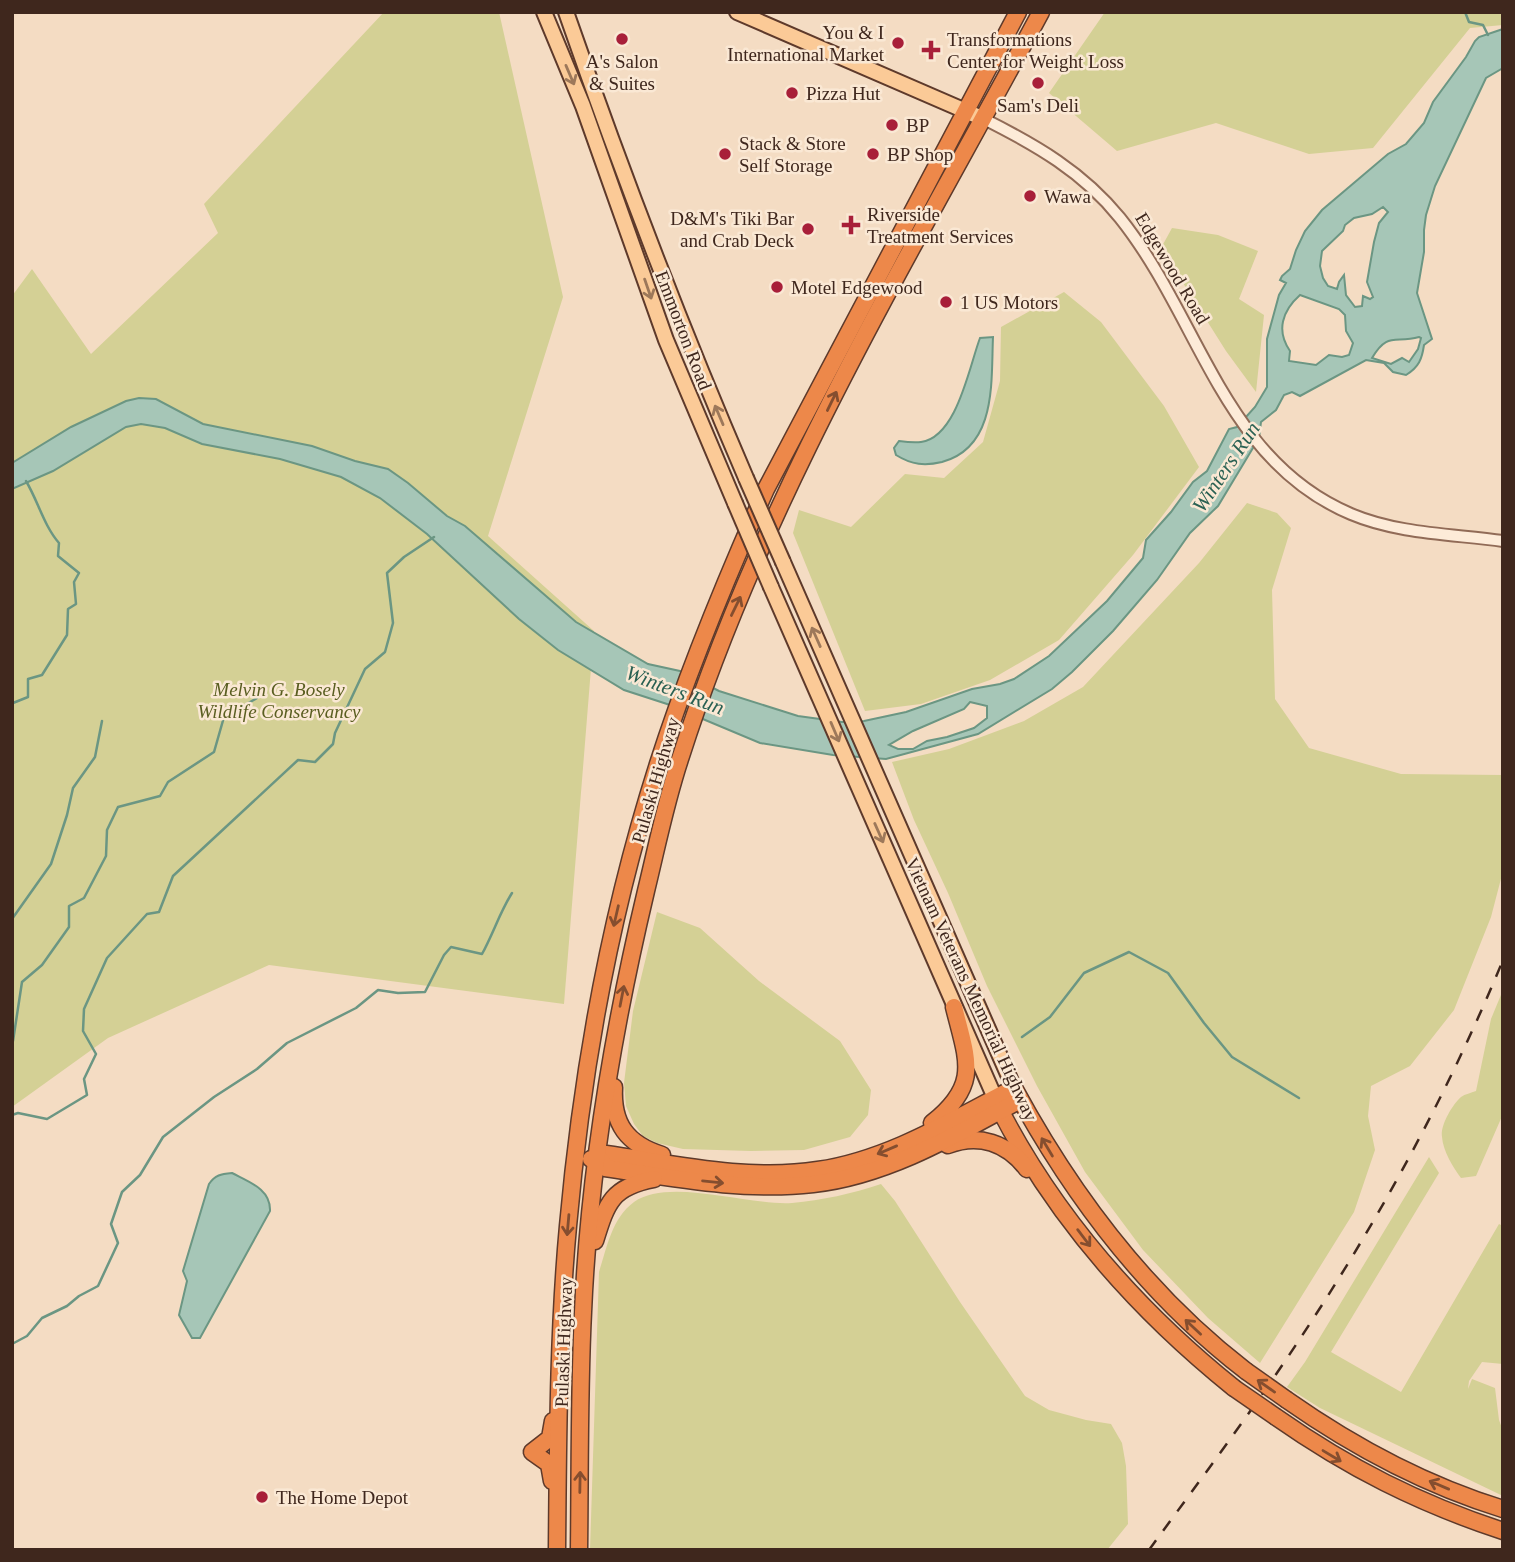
<svg xmlns="http://www.w3.org/2000/svg" width="1515" height="1562" viewBox="0 0 1515 1562" font-family="Georgia,serif">
<style>
.green{fill:#d4d095}
.water{fill:#a6c6b7;stroke:#6b9683;stroke-width:2;fill-rule:evenodd}
.lines{fill:none;stroke-linecap:round;stroke-linejoin:round}
.stream{stroke:#6b9683;stroke-width:2.5}
.minor-casing{stroke:#916b57;stroke-width:14}
.major-casing{stroke:#5e3a2b;stroke-width:18}
.highway-casing{stroke:#5e3a2b;stroke-width:19}
.minor{stroke:#fdebd8;stroke-width:10}
.major{stroke:#fbca97;stroke-width:14}
.highway{stroke:#ed884a;stroke-width:16}
.rail{stroke:#3f271d;stroke-width:2.5;stroke-dasharray:12 12;stroke-linecap:butt}
.major-bridge-casing{stroke:#5e3a2b;stroke-width:18;stroke-linecap:butt}
.highway-bridge-casing{stroke:#5e3a2b;stroke-width:19;stroke-linecap:butt}
.major-bridge{stroke:#fbca97;stroke-width:14}
.highway-bridge{stroke:#ed884a;stroke-width:16}
.oneway{stroke:#9d785a}
.oneway2{stroke:#854e2f}
.poi-dot{fill:#a81f39;stroke:#fae8d4;stroke-width:2.5}
.labels{text-anchor:middle;stroke-width:5;stroke-linejoin:round;paint-order:stroke}
.poi-label{font-size:19px;fill:#3f271d;stroke:#fae8d4;text-anchor:start}
.street-label{font-size:19px;fill:#3f271d;stroke:#fae8d4}
.park-label{font-size:19px;font-style:italic;fill:#5a5e21;stroke:#fae8d4}
.water-label{font-size:21px;font-style:italic;fill:#2a6153;stroke:#fae8d4}
</style>
<rect width="100%" height="100%" fill="#f4dcc3"/>
<g class="green">
<path d="M384,12h115l64,285 -75,239 106,95 -30,373 -295,-39 -161,73 -96,69v-811l20,-27 59,85 127,-121 -14,-29z"/>
<path d="M1105,12h398v13l-33,3 -97,120 -64,6 -93,-31 -99,28 -68,-58z"/>
<path d="M1172,228l46,7 40,16 -19,48 25,16 -8,77 -30,-41 -65,-103z"/>
<path d="M1064,292l37,30 63,84 35,61 -66,88 -74,85 -69,40 -69,24 -56,7 -72,-178 6,-23 52,17 54,-53 39,4 39,-36 17,-61 1,-54z"/>
<path d="M1247,503l30,10 14,15 -19,62 3,109 34,49 92,26 102,1v96l-12,46 -37,93 -44,56 -39,20 -3,30 7,34 -21,62 -94,151 -52,-45 -65,-68 -58,-78 -48,-86 -50,-100 -39,-93 -34,-73 -22,-58 57,-13 75,-28 59,-34 116,-124z"/>
<path d="M657,912l43,16 59,53 81,60 31,49 -3,25 -18,22 -46,13 -53,1 -68,-2 -26,-6 -14,-7 -9,-12 -8,-18 -2,-23 9,-72z"/>
<path d="M1503,990v124l-27,62 -15,2c-8,-11 -18,-27 -19,-41 -2,-11 10,-32 19,-40 4,-3 10,-4 15,-6l15,-72z"/>
<path d="M1429,1157l10,16 -108,179 70,40 98,-168 4,2v138l-21,-2 -13,19 -1,8 4,-10 23,9 4,32 4,11v65l-183,-88 -33,-21 18,-25z"/>
<path d="M881,1184l14,17 65,101 65,94 24,14 37,10 25,4 11,19 4,23 2,58 -21,26h-517l9,-278c8,-25 13,-54 35,-70 35,-25 115,4 158,1 30,-3 60,-9 89,-19z"/>
</g>
<g class="water">
<path d="M1503,29v39l-17,10 -51,108 -9,29 -2,15v22l-7,41 15,46 -8,6c-2,14 -5,22 -18,30l-13,-3 -9,-9 -18,-3 -66,36 -8,-4 -8,3 -8,15 -15,12 -2,16 -41,68 -28,27 -33,47 -44,51 -41,41 -20,17 -74,45 -92,25 -53,-4 -73,-12 -93,-39 -43,-14 -66,-40 -39,-31 -92,-85 -47,-36 -39,-21 -61,-18 -78,-15 -37,-16 -24,-4 -15,3 -73,44 -41,18v-26l59,-36 55,-26 13,-3 17,1 47,25 109,22 43,15 33,8 20,14 39,33 18,10 111,96 72,42 32,7 39,20 79,25 44,6 22,-1 42,-9 66,-23 28,-5 14,-5 35,-23 58,-55 36,-43 3,-18 25,-28 22,-30 14,-11 22,-42 8,-2 18,-20 12,-20v-48l12,-44 7,-12 -6,-3 2,-4 8,-7 6,-19 9,-19 17,-21 66,-56 18,-10 18,-21 9,-21 33,-45 9,-16 4,-4zM1383,207l5,5 -9,11 -5,19 -7,40 6,15 -3,2 -7,-3 -1,10 -7,1 -9,-12 -2,-20 -5,7 -2,7 -9,-3 -5,-8 -3,-12 2,-15 21,-20 2,-6 9,-7 18,-4zM1300,295l39,14 6,6 1,16 7,12 -4,12 -7,2 -13,-2 -13,10 -27,-4 1,-10c-14,-20 -8,-40 10,-56zM1419,337l2,1 -3,11 -9,13 -7,-4 -11,6 -19,-6c16,-27 23,-14 47,-21zM970,702l17,4v12l-13,10 -27,9 -20,4 -14,8h-15l-9,-4 24,-14 51,-22z"/>
<path d="M993,337c-2,45 4,110 -51,125 -17,4 -30,3 -46,-7l-2,-7 5,-7c7,1 15,2 22,1 36,-5 48,-75 59,-104z"/>
<path d="M232,1173c17,9 39,16 38,38l-70,127h-8l-13,-23 8,-34 -4,-10 26,-87c6,-9 12,-10 23,-11z"/>
</g>
<g class="lines">
<g class="stream">
<path d="M1465,12l4,10 14,3 5,10"/>
<path d="M12,707l1,-4 15,-6v-18l14,-4 25,-40 1,-26 8,-5 -2,-22 5,-9 -21,-17 1,-13c-15,-17 -21,-42 -33,-62"/>
<path d="M12,919l39,-55 16,-49 6,-27 22,-31 7,-36"/>
<path d="M1022,1037l28,-20 34,-44 45,-21 39,21 36,50 28,34 67,41"/>
<path d="M13,1041l9,-59 20,-17 27,-38v-21l15,-8 22,-42 1,-26 11,-23 42,-11 8,-14 46,-30 10,-35 33,-19"/>
<path d="M12,1115l6,-2 29,6 40,-24 -3,-16 12,-25 -13,-23 1,-22 23,-51 40,-44 12,-2 14,-36 125,-116 17,2 18,-18 2,-11 30,-64 20,-17 8,-29 -6,-50 17,-16 30,-20"/>
<path d="M12,1344l15,-8 15,-18 25,-12 12,-10 19,-10 20,-43 -7,-19 11,-32 18,-17 23,-38 51,-40 43,-28 30,-26 69,-35 22,-18 20,3 27,-1 19,-37 7,-8 31,7c11,-20 18,-42 30,-61"/>
</g>
<defs>
<path id="minor" d="M984,119c52,26 99,53 136,99 80,100 103,242 231,296 47,20 102,20 152,27"/>
<g id="major">
<path d="M544,12l39,94 83,234 69,163"/>
<path d="M566,12c55,158 114,313 180,466"/>
<path d="M737,12l247,107"/>
<path d="M783,562l231,526"/>
<path d="M771,587l224,511"/>
</g>
<g id="highway">
<path d="M614,1087c-2,37 13,57 48,68"/>
<path d="M997,1104c57,112 140,206 237,284"/>
<path d="M932,1123c49,-39 35,-63 22,-116"/>
<path d="M948,1145c31,-12 59,-2 79,24"/>
<path d="M591,1159l10,1 5,-6c69,10 143,27 212,16 70,-10 134,-50 196,-82 59,109 133,207 232,283"/>
<path d="M601,1160l4,8c68,10 139,24 208,16 74,-8 143,-49 207,-84"/>
<path d="M595,1241c12,-39 17,-54 59,-62"/>
<path d="M1287,1400c67,47 138,85 216,109"/>
<path d="M1276,1417c73,51 142,86 227,114"/>
<path d="M552,1481l-3,-17 -17,-12 18,-14 3,-17"/>
<path d="M557,1550c1,-108 1,-216 11,-324 14,-156 42,-312 90,-462 30,-94 68,-185 108,-275l252,-477"/>
<path d="M579,1550c1,-79 0,-159 4,-238 6,-143 30,-282 63,-421 11,-45 20,-91 35,-135 84,-263 230,-502 360,-744"/>
</g>
</defs>
<use href="#minor" class="minor-casing"/>
<use href="#major" class="major-casing"/>
<use href="#highway" class="highway-casing"/>
<use href="#minor" class="minor"/>
<use href="#major" class="major"/>
<use href="#highway" class="highway"/>
<path class="rail" d="M1149,1550c54,-74 110,-148 160,-225 76,-116 141,-237 194,-365"/>
<defs>
<g id="major-bridge">
<path d="M746,478l37,84"/>
<path d="M735,503l36,84"/>
</g>
<g id="highway-bridge">
<path d="M1246,1371l41,29"/>
<path d="M1234,1388l42,29"/>
</g>
</defs>
<use href="#major-bridge" class="major-bridge-casing"/>
<use href="#highway-bridge" class="highway-bridge-casing"/>
<use href="#major-bridge" class="major-bridge"/>
<use href="#highway-bridge" class="highway-bridge"/>
</g>
<defs><path id="oneway-shaft" d="M-6 0H5M1.5-3L5.5 0L1.5 3" fill="none" stroke-width="1.6" stroke-linecap="round" stroke-linejoin="round" transform="scale(1.75)"/></defs>
<g class="oneway">
<use href="#oneway-shaft" transform="translate(570 75) rotate(67)"/>
<use href="#oneway-shaft" transform="translate(648 289) rotate(71)"/>
<use href="#oneway-shaft" transform="translate(719 415) rotate(-113)"/>
<use href="#oneway-shaft" transform="translate(816 637) rotate(-114)"/>
<use href="#oneway-shaft" transform="translate(835 732) rotate(67)"/>
<use href="#oneway-shaft" transform="translate(879 833) rotate(66)"/>
</g>
<g class="oneway2">
<use href="#oneway-shaft" transform="translate(832 401) rotate(-64)"/>
<use href="#oneway-shaft" transform="translate(736 606) rotate(-64)"/>
<use href="#oneway-shaft" transform="translate(616 916) rotate(103)"/>
<use href="#oneway-shaft" transform="translate(622 996) rotate(-79)"/>
<use href="#oneway-shaft" transform="translate(1047 1147) rotate(-121)"/>
<use href="#oneway-shaft" transform="translate(887 1150) rotate(157)"/>
<use href="#oneway-shaft" transform="translate(713 1182) rotate(6)"/>
<use href="#oneway-shaft" transform="translate(568 1225) rotate(95)"/>
<use href="#oneway-shaft" transform="translate(1084 1238) rotate(53)"/>
<use href="#oneway-shaft" transform="translate(1193 1327) rotate(-137)"/>
<use href="#oneway-shaft" transform="translate(1266 1386) rotate(-145)"/>
<use href="#oneway-shaft" transform="translate(1332 1456) rotate(31)"/>
<use href="#oneway-shaft" transform="translate(580 1482) rotate(-89)"/>
<use href="#oneway-shaft" transform="translate(1439 1485) rotate(-157)"/>
</g>
<g class="poi-dot">
<circle cx="622" cy="39" r="7"/>
<circle cx="898" cy="43" r="7"/>
<path d="M927.5 39.5h7v7h7v7h-7v7h-7v-7h-7v-7h7z"/>
<circle cx="1038" cy="83" r="7"/>
<circle cx="792" cy="93" r="7"/>
<circle cx="892" cy="125" r="7"/>
<circle cx="725" cy="154" r="7"/>
<circle cx="873" cy="154" r="7"/>
<circle cx="1030" cy="196" r="7"/>
<path d="M847.5 214.5h7v7h7v7h-7v7h-7v-7h-7v-7h7z"/>
<circle cx="808" cy="229" r="7"/>
<circle cx="777" cy="287" r="7"/>
<circle cx="946" cy="302" r="7"/>
<circle cx="262" cy="1497" r="7"/>
</g>
<g class="labels">
<g class="poi-label">
<text x="884" y="39" text-anchor="end">You &amp; I<tspan x="884" dy="22">International Market</tspan></text>
<text x="947" y="46">Transformations<tspan x="947" dy="22">Center for Weight Loss</tspan></text>
<text x="622" y="68" text-anchor="middle">A's Salon<tspan x="622" dy="22">&amp; Suites</tspan></text>
<text x="806" y="100">Pizza Hut</text>
<text x="1038" y="112" text-anchor="middle">Sam's Deli</text>
<text x="906" y="132">BP</text>
<text x="739" y="150">Stack &amp; Store<tspan x="739" dy="22">Self Storage</tspan></text>
<text x="887" y="161">BP Shop</text>
<text x="1044" y="203">Wawa</text>
<text x="867" y="221">Riverside<tspan x="867" dy="22">Treatment Services</tspan></text>
<text x="794" y="225" text-anchor="end">D&amp;M's Tiki Bar<tspan x="794" dy="22">and Crab Deck</tspan></text>
<text x="791" y="294">Motel Edgewood</text>
<text x="960" y="309">1 US Motors</text>
<text x="276" y="1504">The Home Depot</text>
</g>
<g class="street-label">
<text transform="translate(1173 268) rotate(59)" y="7">Edgewood Road</text>
<text transform="translate(684 330) rotate(69)" y="7">Emmorton Road</text>
<text transform="translate(655 780) rotate(-74)" y="7">Pulaski Highway</text>
<text transform="translate(972 989) rotate(65)" y="7">Vietnam Veterans Memorial Highway</text>
<text transform="translate(563 1342) rotate(-88)" y="7">Pulaski Highway</text>
</g>
<g class="park-label">
<text x="279" y="696">Melvin G. Bosely<tspan x="279" dy="22">Wildlife Conservancy</tspan></text>
</g>
<g class="water-label">
<text transform="translate(1226 467) rotate(-56)" y="7">Winters Run</text>
<text transform="translate(675 690) rotate(21)" y="7">Winters Run</text>
</g>
</g>
<rect width="1515" height="1562" fill="none" stroke="#3f271d" stroke-width="28"/>
</svg>
